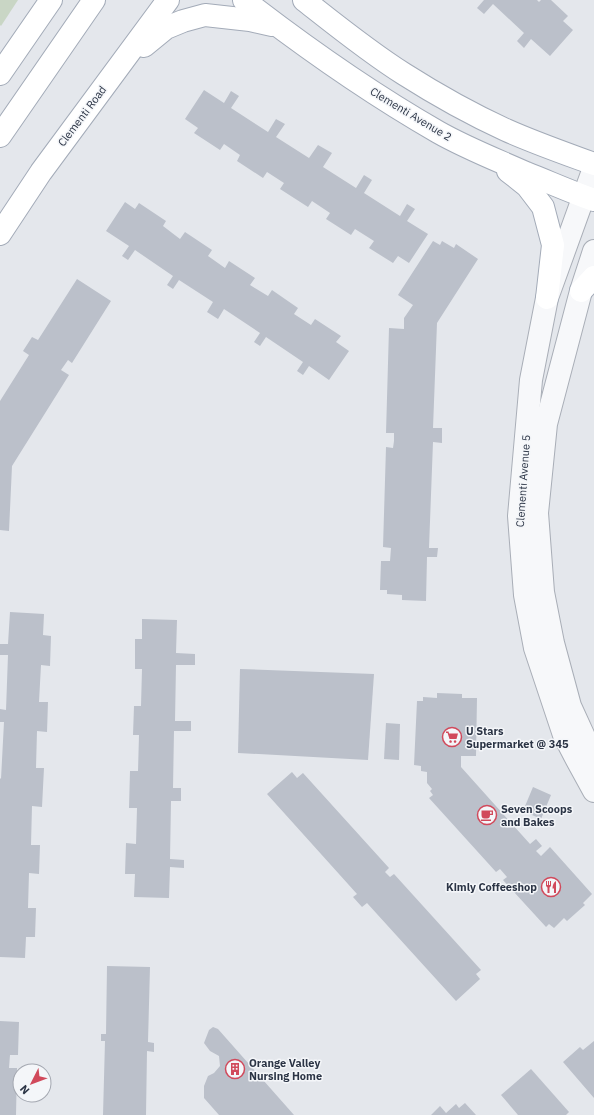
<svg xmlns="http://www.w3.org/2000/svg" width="594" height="1115" viewBox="0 0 594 1115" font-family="'IBM Plex Sans',sans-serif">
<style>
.green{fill:#c9d6c5}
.building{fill:#bbc0ca}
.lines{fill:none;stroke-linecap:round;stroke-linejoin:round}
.minor-casing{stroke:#a9aeb7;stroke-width:24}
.major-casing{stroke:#a3abb8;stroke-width:24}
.minor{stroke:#f7f8fa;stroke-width:22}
.major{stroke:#fff;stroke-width:22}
.labels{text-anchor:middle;stroke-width:3;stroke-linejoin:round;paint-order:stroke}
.street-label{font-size:11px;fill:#2b3445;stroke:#f4f6f9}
.poi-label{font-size:11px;font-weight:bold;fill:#2b3445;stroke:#f4f6f9;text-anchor:start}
</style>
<rect width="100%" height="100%" fill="#e4e7ec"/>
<path class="green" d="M0,0h18l-17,26 -1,-1z"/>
<g class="building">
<path d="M484,0h53l2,2 2,-2h10l17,16 -5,5 10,9 -23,26 -19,-17 -7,9 -7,-7 7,-8 -31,-29 -9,10 -7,-6z"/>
<path d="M204,90l20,13 7,-12 8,5 -8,12 37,24 8,-13 9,5 -9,13 33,21 9,-13 14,8 -9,14 33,21 8,-13 8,5 -8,13 36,23 7,-12 8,5 -8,12 21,13 -19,29 -11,-7 -5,7 -24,-15 5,-7 -19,-12 -4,6 -25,-16 4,-6 -18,-12 -4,6 -28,-18 4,-6 -17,-11 -4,6 -26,-17 3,-6 -16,-11 -4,6 -26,-17 4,-5 -13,-9z"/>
<path d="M125,202l10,7 4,-6 27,18 -3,5 17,13 5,-7 27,18 -4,6 17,12 4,-7 26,17 -5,7 18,11 4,-6 26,18 -4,6 17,11 4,-6 26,17 -5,6 13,9 -20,29 -20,-14 -6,9 -6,-4 6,-9 -37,-25 -6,9 -6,-4 6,-9 -36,-24 -6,10 -11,-7 6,-10 -34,-22 -6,9 -6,-4 6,-9 -38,-26 -7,10 -6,-4 7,-10 -23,-15z"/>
<path d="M433,241l7,4 2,-4 12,7 2,-4 22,15 -41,64 -4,105h9v15l-9,-1 -4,106h9l-1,9h-10l-1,44 -24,-1v-5l-15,-1v-4h-7l1,-29h9l1,-13 -8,-1 3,-100 7,1 1,-7v-8h-8l3,-105 15,1v-11l9,-13 -15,-10z"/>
<path d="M77,279l34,22 -39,62 -4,-3 -7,10 8,5 -57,91 -3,65 -9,-1v-129l29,-46 -6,-4 9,-14 6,3z"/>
<path d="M10,612l34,2 -1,21 8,1 -1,30 -9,-1 -2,37h9l-1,30 -10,-1 -1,37h8l-2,39 -10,-1 -1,39h9l-1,29 -10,-1 -1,35h8l-1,29h-9l-1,21 -25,-1v-179l1,1 3,-57h-4v-13l6,1 2,-55h-8v-11h8z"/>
<path d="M142,619l35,1 -1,33 19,1v11h-19l-1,56h16v10h-17l-1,57h8v13h-10l-1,58 14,1v8l-14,-1 -1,31 -35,-1 1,-23h-10l1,-31 10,1 1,-36h-8l1,-37h8l1,-36h-6l1,-29h7l1,-37h-7v-30h7z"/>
<path d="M240,669l134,5 -6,86 -130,-7z"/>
<path d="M437,693l25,1v4h15l-1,58h-15v11l69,77 6,-5 6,7 -6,5 5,5 9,-9 42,47 -9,9 2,2 -18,16 -3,-3 -10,10 -5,-4 -3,3 -43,-47 4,-3 -7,-8 -4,3 -67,-74 4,-3 -3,-4 2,-2 -5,-6v-11l-6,-1v-5l-7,-1 3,-64h6v-4l14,1z"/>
<path d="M386,723l14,1 -1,36 -15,-1z"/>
<path d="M292,772l5,6 6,-5 86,95 -4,4 5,5 4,-3 87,96 -5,4 4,5 -24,22 -89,-98 -5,4 -9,-10 4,-3 -90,-100z"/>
<path d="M533,787l18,8 -10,24 -18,-8z"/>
<path d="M107,966l43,1 -2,75 6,1v9l-7,-1 -1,64h-43l2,-74h-4v-7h5z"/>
<path d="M0,1021l19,1 -1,33h-8l-1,13h8l-1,47h-16z"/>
<path d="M213,1027l5,2 76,86h-75l-15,-17v-12l4,-10 6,-3 6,-7 -1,-10 -9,-5 -6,-8 5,-13z"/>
<path d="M594,1041v57l-31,-36 17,-15 3,3z"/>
<path d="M531,1069l38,43 -3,3h-48l-17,-20z"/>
<path d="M465,1103l11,12h-45l9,-9 6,7 10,-9 3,4z"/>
</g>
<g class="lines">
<defs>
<g id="minor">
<path d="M594,168l-47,130 -16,82 -12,136 6,79 10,53 29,87 13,25 17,31"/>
<path d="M594,251l-13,40 -35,133 -9,89 6,79 10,51 17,63 21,46 3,6"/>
</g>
<g id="major">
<path d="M244,0c62,48 126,93 194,132 28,16 59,28 88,41 23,9 45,19 68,27"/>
<path d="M304,0c33,26 65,52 100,74 33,21 67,40 102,56 29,13 58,23 88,34"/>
<path d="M144,46l22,-18 17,-7 22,-6 45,5 22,5"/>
<path d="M0,74l51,-74"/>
<path d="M0,136l94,-136"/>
<path d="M508,171l19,15 16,21 10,38 -6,53"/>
<path d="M0,234l41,-62 127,-172"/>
<path d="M581,291l13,-14"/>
</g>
</defs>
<use href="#minor" class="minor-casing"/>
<use href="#major" class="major-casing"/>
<use href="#minor" class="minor"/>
<use href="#major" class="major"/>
</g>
<defs>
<symbol id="supermarket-ring" viewBox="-11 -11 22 22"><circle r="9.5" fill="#f4f6f9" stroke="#d1495b" stroke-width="1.5"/><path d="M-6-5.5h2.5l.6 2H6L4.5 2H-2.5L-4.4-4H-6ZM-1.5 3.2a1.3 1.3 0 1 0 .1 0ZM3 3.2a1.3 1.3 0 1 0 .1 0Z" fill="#d1495b"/></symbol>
<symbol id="cafe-ring" viewBox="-11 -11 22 22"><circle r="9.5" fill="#f4f6f9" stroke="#d1495b" stroke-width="1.5"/><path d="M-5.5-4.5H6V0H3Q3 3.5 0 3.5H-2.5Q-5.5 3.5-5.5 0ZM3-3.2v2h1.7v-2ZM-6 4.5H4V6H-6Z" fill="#d1495b"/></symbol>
<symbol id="restaurant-ring" viewBox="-11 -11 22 22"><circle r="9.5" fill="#f4f6f9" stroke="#d1495b" stroke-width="1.5"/><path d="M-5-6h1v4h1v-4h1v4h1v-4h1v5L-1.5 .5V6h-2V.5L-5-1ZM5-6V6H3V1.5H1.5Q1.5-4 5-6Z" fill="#d1495b"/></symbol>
<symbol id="building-ring" viewBox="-11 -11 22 22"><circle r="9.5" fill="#f4f6f9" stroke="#d1495b" stroke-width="1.5"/><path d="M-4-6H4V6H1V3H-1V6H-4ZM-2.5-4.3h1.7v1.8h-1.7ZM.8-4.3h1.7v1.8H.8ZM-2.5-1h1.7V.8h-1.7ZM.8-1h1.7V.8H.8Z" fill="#d1495b"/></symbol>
</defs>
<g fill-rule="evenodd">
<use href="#supermarket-ring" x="441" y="726" width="22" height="22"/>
<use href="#cafe-ring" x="476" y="804" width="22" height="22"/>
<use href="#restaurant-ring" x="540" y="876" width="22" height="22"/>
<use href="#building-ring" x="224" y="1058" width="22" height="22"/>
</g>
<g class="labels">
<g class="street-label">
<text transform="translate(411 114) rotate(31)" y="4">Clementi Avenue 2</text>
<text transform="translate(82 116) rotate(-53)" y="4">Clementi Road</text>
<text transform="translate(523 481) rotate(-86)" y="4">Clementi Avenue 5</text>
</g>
<g class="poi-label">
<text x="466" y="735">U Stars<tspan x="466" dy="13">Supermarket @ 345</tspan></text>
<text x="501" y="813">Seven Scoops<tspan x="501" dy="13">and Bakes</tspan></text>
<text x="537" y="891" text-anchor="end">Kimly Coffeeshop</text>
<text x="249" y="1067">Orange Valley<tspan x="249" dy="13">Nursing Home</tspan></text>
</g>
</g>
<g transform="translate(32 1083) rotate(228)"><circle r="19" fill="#f4f6f9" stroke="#a4a8b1"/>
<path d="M0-3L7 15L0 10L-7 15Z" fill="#d1495b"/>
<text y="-6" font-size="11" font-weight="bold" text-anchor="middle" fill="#2b3445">N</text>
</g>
</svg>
